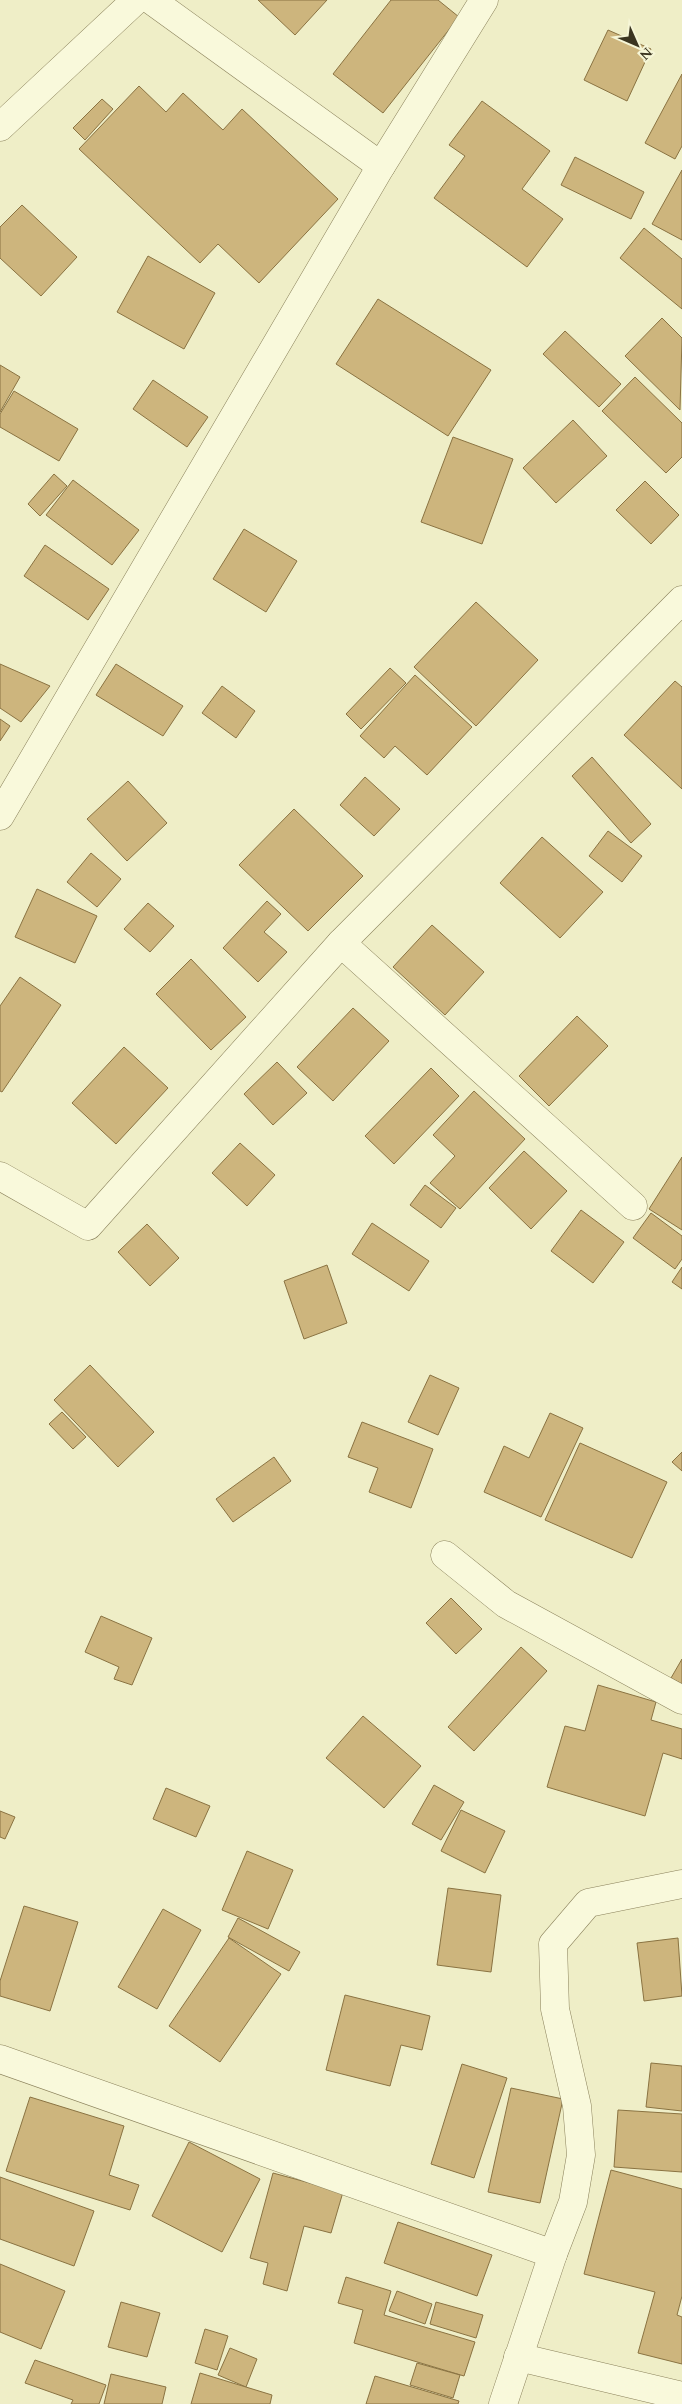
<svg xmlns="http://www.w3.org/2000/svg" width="682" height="2404" viewBox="0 0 682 2404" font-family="Spectral,serif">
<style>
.building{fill:#cdb57d;stroke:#8a7342}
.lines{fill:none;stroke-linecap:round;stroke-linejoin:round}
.minor-casing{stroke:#8b825c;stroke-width:29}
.tertiary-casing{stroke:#8b825c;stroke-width:29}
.minor{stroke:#f9f9db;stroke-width:28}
.tertiary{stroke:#f9f9db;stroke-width:28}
</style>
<rect width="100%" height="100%" fill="#efeec7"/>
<g class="building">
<path d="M258,0h69l-32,35z"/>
<path d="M391,0h47l21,17 -76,96 -50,-39z"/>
<path d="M608,30l43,19 -24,52 -43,-21z"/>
<path d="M682,74v72l-7,13 -30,-16z"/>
<path d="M139,86l27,26 17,-19 40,37 19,-21 96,90 -79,84 -41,-39 -18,19 -121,-114z"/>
<path d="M102,99l11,10 -28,31 -12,-12z"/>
<path d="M482,101l68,50 -28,38 41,30 -36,48 -93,-69 31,-42 -16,-11z"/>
<path d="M575,157l69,35 -13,27 -70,-34z"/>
<path d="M682,170v70l-30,-16z"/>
<path d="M22,205l55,52 -36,39 -41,-38v-31z"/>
<path d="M644,228l38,31v50l-62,-51z"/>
<path d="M148,256l67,37 -31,56 -67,-37z"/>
<path d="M378,299l113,71 -43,66 -112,-72z"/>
<path d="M662,318l20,20 -2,72 -55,-54z"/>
<path d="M565,331l56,53 -22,23 -56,-53z"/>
<path d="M0,365l20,12 -20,35z"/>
<path d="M635,377l47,46v34l-16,16 -64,-62z"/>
<path d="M153,380l55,37 -21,30 -54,-38z"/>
<path d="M14,391l64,38 -19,32 -59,-34v-13z"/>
<path d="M573,420l34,36 -51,47 -33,-35z"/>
<path d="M453,437l60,22 -31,85 -61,-22z"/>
<path d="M54,474l13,12 -27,30 -12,-12z"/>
<path d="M73,480l66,50 -27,35 -66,-50z"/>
<path d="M645,481l34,34 -28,29 -35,-34z"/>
<path d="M244,529l53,32 -31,51 -53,-33z"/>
<path d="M45,545l64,44 -21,31 -64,-44z"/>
<path d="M476,602l62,58 -62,66 -62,-59z"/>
<path d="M0,664l50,22 -29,36 -21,-14z"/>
<path d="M116,664l67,42 -20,30 -67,-41z"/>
<path d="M390,668l16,15 -45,46 -15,-15z"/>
<path d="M415,675l57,52 -45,48 -32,-29 -11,12 -24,-22z"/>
<path d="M675,681l7,6v102l-58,-54z"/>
<path d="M222,686l33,25 -19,27 -34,-25z"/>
<path d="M0,719l10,7 -10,15z"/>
<path d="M592,757l59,67 -20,19 -59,-67z"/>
<path d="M365,777l35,32 -26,27 -34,-31z"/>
<path d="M128,781l39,42 -40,38 -40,-42z"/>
<path d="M294,809l69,67 -55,55 -69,-66z"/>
<path d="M608,831l34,25 -20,26 -33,-26z"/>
<path d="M542,837l61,55 -43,46 -60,-55z"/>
<path d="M91,853l30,26 -24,28 -30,-25z"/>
<path d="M37,889l60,27 -22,47 -60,-26z"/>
<path d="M267,901l14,13 -17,18 23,20 -29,30 -35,-34z"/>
<path d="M148,903l26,23 -24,26 -26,-23z"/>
<path d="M432,925l52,47 -39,43 -52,-48z"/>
<path d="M191,959l55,58 -35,33 -55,-56z"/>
<path d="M20,977l41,28 -59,87 -2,-1v-85z"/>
<path d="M353,1008l36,33 -56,60 -36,-34z"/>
<path d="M577,1016l31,30 -59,60 -30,-30z"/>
<path d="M124,1047l44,41 -52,56 -44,-41z"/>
<path d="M277,1062l30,31 -34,32 -29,-31z"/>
<path d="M431,1068l28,28 -65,68 -29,-28z"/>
<path d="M474,1091l51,48 -65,70 -30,-26 25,-27 -22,-21z"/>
<path d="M240,1143l35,32 -28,31 -35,-33z"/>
<path d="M524,1151l43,40 -36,38 -42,-41z"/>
<path d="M682,1157v73l-33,-21z"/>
<path d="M425,1185l31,23 -15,20 -31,-23z"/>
<path d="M581,1210l43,32 -31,41 -42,-32z"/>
<path d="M651,1213l31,23v23l-7,10 -42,-31z"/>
<path d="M372,1223l57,38 -20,30 -57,-37z"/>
<path d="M147,1224l32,34 -29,28 -32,-34z"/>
<path d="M327,1265l20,58 -43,16 -20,-58z"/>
<path d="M682,1267v22l-10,-7z"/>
<path d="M90,1365l64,67 -36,35 -64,-67z"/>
<path d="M430,1375l29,13 -21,47 -30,-13z"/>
<path d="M62,1412l24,25 -13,12 -24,-25z"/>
<path d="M550,1413l33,15 -42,89 -57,-25 20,-46 25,12z"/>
<path d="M362,1422l71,27 -22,59 -42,-16 9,-24 -30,-11z"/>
<path d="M580,1443l87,39 -35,76 -87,-38z"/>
<path d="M682,1452v19l-10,-9z"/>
<path d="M274,1457l17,24 -58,41 -17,-23z"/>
<path d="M451,1598l31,31 -26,25 -30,-31z"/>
<path d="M101,1616l51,22 -20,47 -18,-6 5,-12 -34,-15z"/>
<path d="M521,1647l26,24 -73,80 -26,-24z"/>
<path d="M682,1659v25l-11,-6z"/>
<path d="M598,1685l58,17 -5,18 31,9v30l-19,-6 -18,63 -98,-29 18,-61 20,5z"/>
<path d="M363,1716l58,50 -37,42 -58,-50z"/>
<path d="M434,1785l30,17 -23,38 -29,-16z"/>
<path d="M166,1788l44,18 -14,31 -43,-18z"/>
<path d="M461,1810l44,21 -20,42 -44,-22z"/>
<path d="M0,1811l15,6 -10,22 -5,-2z"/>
<path d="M247,1851l46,19 -25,59 -46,-19z"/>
<path d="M448,1888l53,7 -10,77 -54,-7z"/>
<path d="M24,1906l54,16 -28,89 -50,-15v-15z"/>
<path d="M163,1909l38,21 -44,79 -39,-22z"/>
<path d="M238,1918l62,34 -11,19 -61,-34z"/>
<path d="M229,1938l52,36 -61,88 -51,-36z"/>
<path d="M678,1938l4,58 -38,5 -7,-58z"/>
<path d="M345,1995l85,21 -8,34 -21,-5 -11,41 -64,-16z"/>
<path d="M651,2063l31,3v45l-36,-4z"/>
<path d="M462,2064l45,14 -33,100 -43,-14z"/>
<path d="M511,2088l52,11 -23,104 -52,-11z"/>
<path d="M30,2097l94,29 -15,49 30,10 -9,25 -124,-39z"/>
<path d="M618,2110l64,4v58l-68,-5z"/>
<path d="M189,2142l71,37 -38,73 -70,-36z"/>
<path d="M611,2170l71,19v107l-5,19 5,2v47l-44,-11 17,-61 -71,-18z"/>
<path d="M273,2173l70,19 -12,41 -27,-7 -17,65 -24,-7 5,-21 -18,-5z"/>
<path d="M0,2177l94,34 -20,55 -74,-27z"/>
<path d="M398,2222l94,33 -15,41 -93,-33z"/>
<path d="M0,2264l65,27 -24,58 -41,-17z"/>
<path d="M346,2277l45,14 -7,24 91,27 -11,34 -110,-33 9,-33 -25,-7z"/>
<path d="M397,2291l35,13 -7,20 -36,-13z"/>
<path d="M121,2302l39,11 -13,44 -39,-10z"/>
<path d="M436,2302l47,13 -7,23 -46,-14z"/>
<path d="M205,2329l23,7 -11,34 -22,-7z"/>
<path d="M230,2348l27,11 -11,28 -28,-12z"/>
<path d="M35,2360l71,25 -7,19h-28l2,-4 -48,-17z"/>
<path d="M417,2363l43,12 -7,23 -43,-13z"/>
<path d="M200,2373l72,22 -2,9h-79z"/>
<path d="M111,2374l55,13 -4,17h-58z"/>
<path d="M375,2376l84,25 -1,3h-92z"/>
</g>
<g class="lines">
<defs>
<g id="minor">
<path d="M151,0l230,166"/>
<path d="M0,127l136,-127"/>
<path d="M0,816l381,-650 103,-166"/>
<path d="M341,943l292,263"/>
<path d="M0,1176l88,50 253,-283 341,-343"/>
<path d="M445,1555l61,49 176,96"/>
<path d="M0,2059l553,195"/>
<path d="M518,2357l164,39"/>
</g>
<path id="tertiary" d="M503,2404l50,-150 20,-52 8,-47 -4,-49 -22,-97 -2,-65 35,-41 94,-19"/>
</defs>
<use href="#minor" class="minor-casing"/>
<use href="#tertiary" class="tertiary-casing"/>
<use href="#minor" class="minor"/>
<use href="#tertiary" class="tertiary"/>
</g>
<g transform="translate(637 45) rotate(135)" stroke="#f6f6d7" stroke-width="4" paint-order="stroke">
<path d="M0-4L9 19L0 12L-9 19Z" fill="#3b3520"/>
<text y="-8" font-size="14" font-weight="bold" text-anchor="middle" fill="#3b3520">N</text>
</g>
</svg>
